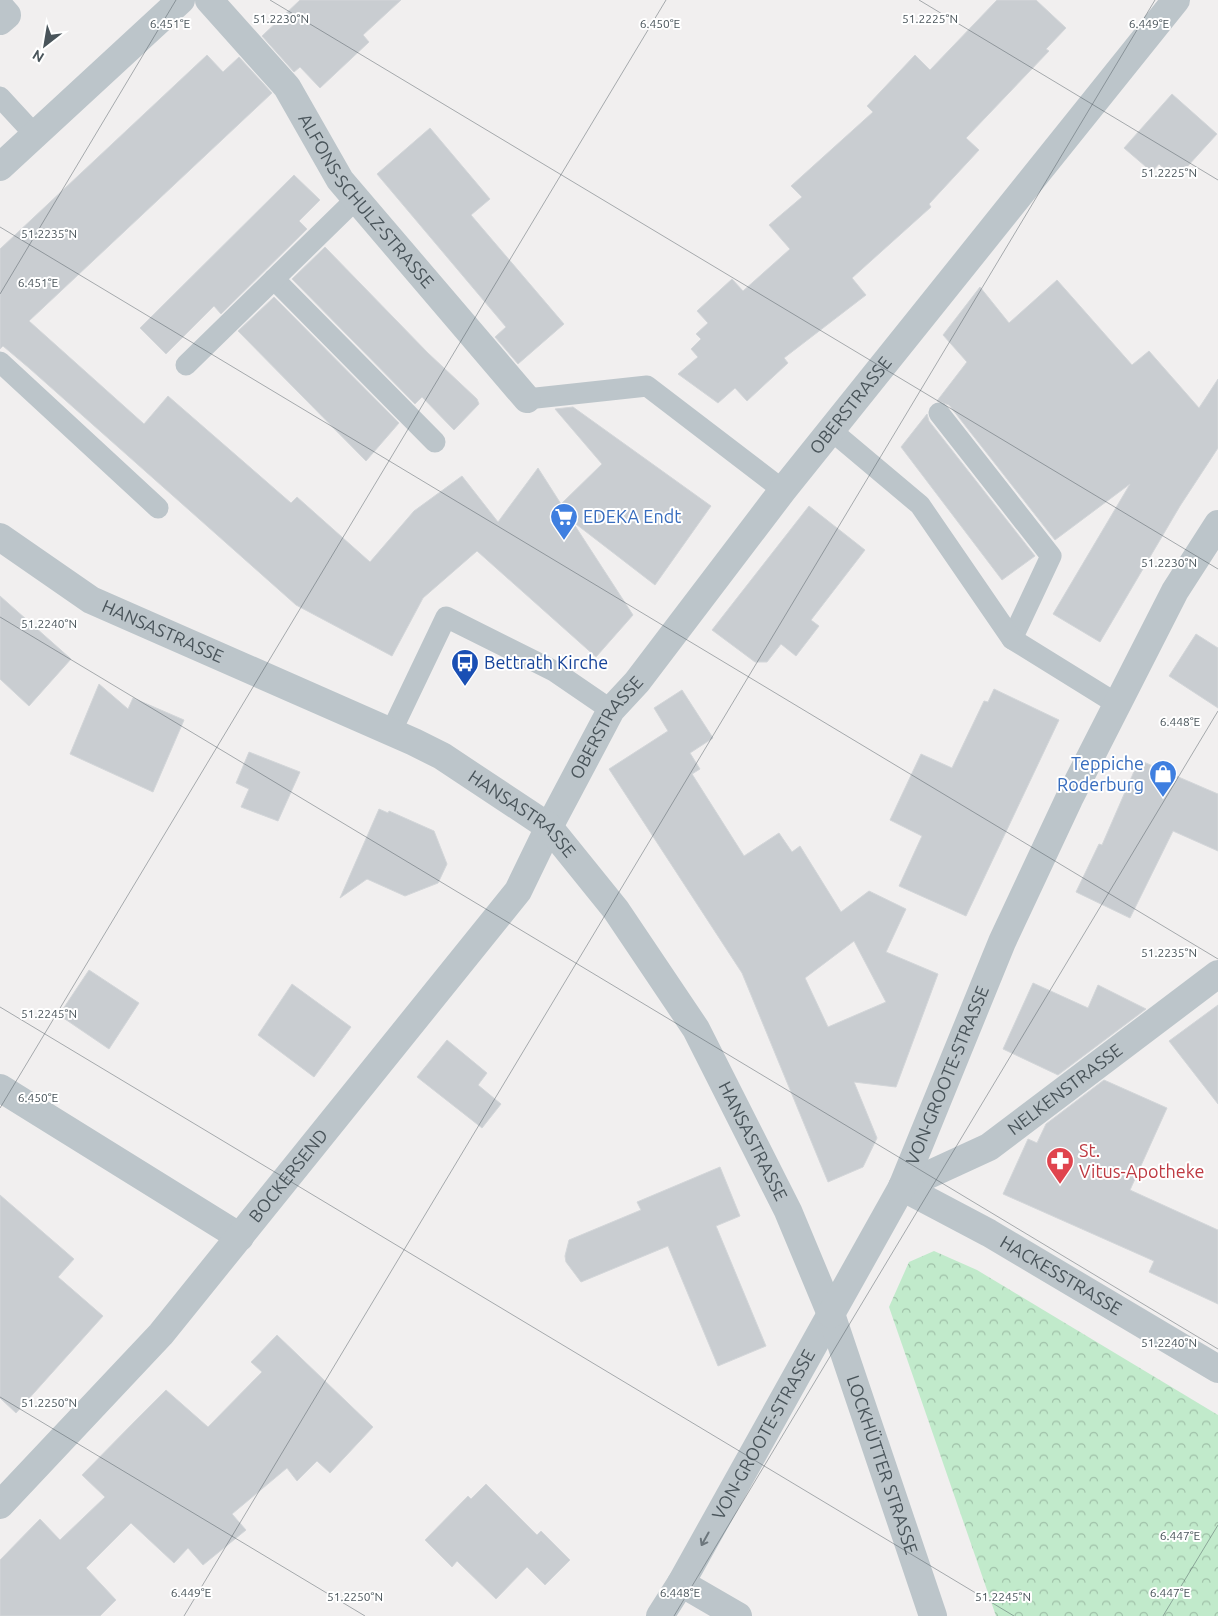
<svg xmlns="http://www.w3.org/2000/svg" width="1218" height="1616" viewBox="0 0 1218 1616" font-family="Ubuntu,sans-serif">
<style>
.forest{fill:url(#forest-crowns)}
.building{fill:#c9cdd1;stroke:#d3d6d9;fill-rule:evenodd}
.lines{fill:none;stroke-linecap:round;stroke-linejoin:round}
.service{stroke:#bcc5ca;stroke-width:21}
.pedestrian{stroke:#bcc5ca;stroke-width:28}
.minor{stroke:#bcc5ca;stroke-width:28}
.tertiary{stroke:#bcc5ca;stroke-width:28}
.oneway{stroke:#6c767c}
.ticks{fill:none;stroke:#49545a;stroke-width:1;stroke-opacity:0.45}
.labels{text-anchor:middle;stroke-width:4;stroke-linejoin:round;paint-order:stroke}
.street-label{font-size:18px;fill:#49545a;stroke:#fff}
.shop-label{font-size:18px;fill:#366cbe;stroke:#fff;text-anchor:start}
.transit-label{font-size:18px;fill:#164399;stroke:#fff;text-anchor:start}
.health-label{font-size:18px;fill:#be3a42;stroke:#fff;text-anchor:start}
.ticks-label{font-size:12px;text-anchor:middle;fill:#49545a;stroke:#fff;stroke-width:4;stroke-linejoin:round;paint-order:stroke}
</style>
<defs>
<pattern id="forest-crowns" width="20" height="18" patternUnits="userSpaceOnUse" patternTransform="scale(1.25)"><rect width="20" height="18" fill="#c1eacb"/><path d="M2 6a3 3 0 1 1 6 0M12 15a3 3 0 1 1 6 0" fill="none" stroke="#9fc0a8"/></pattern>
</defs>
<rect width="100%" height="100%" fill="#f1efef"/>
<path class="forest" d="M934,1251l43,19 241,145v201h-222l-107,-309 20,-45z"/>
<g class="building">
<path d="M300,0h101l-38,35 6,7 -49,46 -20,-21 -6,5 -32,-36z"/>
<path d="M997,0h39l30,28 -20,21 3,2 -83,87 13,12 -50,54 2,3 -79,71 14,17 -82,63 4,5 -41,38 -12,-13 -17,15 -40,-29 20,-17 -7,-8 10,-10 -5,-5 12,-11 -11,-12 35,-32 11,12 47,-42 -21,-24 33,-28 -11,-11 82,-74 -6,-6 48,-51 15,15z"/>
<path d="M207,55l16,17 16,-15 33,36 -243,228 115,103 24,-28 123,107 6,-6 73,65 44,-51 48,-35 36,46 40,-54 23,36 41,-40 -47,-55 18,-2 138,99 -56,79 -83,-64 61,94 -37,42 -119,-106 -54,47 -31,58 -96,-51 -267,-237 -26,-22 -3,3v-100z"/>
<path d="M1172,94l45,40 -41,45 -17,-15 -7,8 -28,-24z"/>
<path d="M430,128l60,71 -19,16 93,109 -46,40 -23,-27 11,-10 -129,-153z"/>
<path d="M294,175l26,25 -21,21 8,8 -86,85 -7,-8 -48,48 -26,-26z"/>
<path d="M325,247l103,106 49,46 2,5 -25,26 -32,-33 -7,7 -123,-125z"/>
<path d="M1057,280l75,85 17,-14 50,57 19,-29v69l-38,58 -80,136 -47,-28 77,-130 -75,56 -106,-135 -12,-4 30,-39 -24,-27 37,-48 29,36z"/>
<path d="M274,297l125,126 -33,38 -128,-130z"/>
<path d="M927,414l2,7 106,135 -33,24 -101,-133z"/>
<path d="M809,506l56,44 -54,70 8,6 -23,30 -15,-12 -14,18h-12l-43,-32z"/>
<path d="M0,596l71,63 -42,47 -29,-27z"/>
<path d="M1196,634l22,14v60l-49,-32z"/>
<path d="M99,684l29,25 5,-11 51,22 -31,72 -83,-38z"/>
<path d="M994,689l65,31 -93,196 -67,-30 23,-50 -32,-16 31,-66 31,14 32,-67 4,1z"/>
<path d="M682,690l31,48 -23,15 10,16 -8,5 52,82 35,-23 13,19 8,-6 41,66 28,-21 37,18 -20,43 52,22 -42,113 -42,-5 23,56 -14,29 -35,15 -86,-209 -133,-204 59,-38 -14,-23zM854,941l32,61 -58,25 -23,-49z"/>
<path d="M249,752l51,20 -22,49 -37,-14 8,-18 -13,-6z"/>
<path d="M1139,760l79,34v57l-45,-20 -43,87 -54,-26 23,-48 3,1z"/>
<path d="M379,809l9,4 1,-2 45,20 13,33 -9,19 -33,13 -38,-17 -27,19z"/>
<path d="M89,970l50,33 -30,46 -50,-34z"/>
<path d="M1033,983l55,25 10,-23 48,24 -88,66 -55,-26z"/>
<path d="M292,984l59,43 -37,50 -56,-42z"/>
<path d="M1218,1005v99l-49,-63z"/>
<path d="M447,1040l40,33 -9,12 23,19 -19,24 -65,-51z"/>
<path d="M1104,1080l63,28 -37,82 88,40v74l-69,-32 5,-11 -151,-67 25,-55 9,4 9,-19z"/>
<path d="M720,1167l20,49 -24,10 50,120 -48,20 -50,-120 -87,36 -15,-20 -1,-6 4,-16 72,-30 -4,-8z"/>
<path d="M0,1195l74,64 -16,18 45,39 -87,97 -16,-15z"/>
<path d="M277,1335l96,92 -43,46 -13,-12 -20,20 -10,-13 -55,46 14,16 -43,35 -15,-17 -14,15 -43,-40 -45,45 30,32 -16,16h-100v-56l40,-41 20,21 45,-43 -23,-22 56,-57 28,-28 42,37 54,-55 -11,-10z"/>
<path d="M486,1484l51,51 4,-4 29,29 -25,25 -18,-18 -31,32 -39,-38 -5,6 -27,-27 43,-44 3,3z"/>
</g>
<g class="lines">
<g class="service">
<path d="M0,97l35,38"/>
<path d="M274,279l161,163"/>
<path d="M0,362l158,146"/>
<path d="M186,365l170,-166"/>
<path d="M527,399l120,-13 136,104"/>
<path d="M939,413l112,143 -39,83"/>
<path d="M832,431l88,74 92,134 105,65"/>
<path d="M391,732l55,-115 108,54 57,39"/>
</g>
<path class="pedestrian" d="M0,7l7,8 -7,6"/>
<g class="minor">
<path id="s1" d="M209,0l78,87 53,93 187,219"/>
<path d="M0,167l181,-167"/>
<path d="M0,1088l240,149"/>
<path id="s2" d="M902,1187l87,-40 229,-173"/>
<path id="s3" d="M902,1187l87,46 229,136"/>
<path id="s4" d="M0,1505l161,-171 357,-443 31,-64 62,-117 26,-28 146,-192 393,-490"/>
<path d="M681,1583l57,33"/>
<path id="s5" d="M660,1616l21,-33 150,-269"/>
</g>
<g class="tertiary">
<path id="s6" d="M0,537l91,63 323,142 28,14 107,71 67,83 80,119 92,182 43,103 102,302"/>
<path id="s7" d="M831,1314l71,-127 100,-245 67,-143 106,-208 43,-67"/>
</g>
</g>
<defs><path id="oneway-shaft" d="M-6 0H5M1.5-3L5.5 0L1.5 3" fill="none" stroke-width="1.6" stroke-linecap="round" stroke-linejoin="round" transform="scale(1.25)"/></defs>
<use class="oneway" href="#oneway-shaft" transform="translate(705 1539) rotate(119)"/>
<path class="ticks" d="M270,0l948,569M919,0l299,180M0,227l1218,732M0,294l176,-294M0,617l1218,732M0,1007l1014,609M0,1108l666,-1108M0,1397l365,219M184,1616l971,-1616M674,1616l544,-905M1163,1616l55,-91"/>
<defs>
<symbol id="supermarket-pin" viewBox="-11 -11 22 30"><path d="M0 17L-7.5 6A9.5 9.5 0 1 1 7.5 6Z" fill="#3f7fe0" stroke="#fff"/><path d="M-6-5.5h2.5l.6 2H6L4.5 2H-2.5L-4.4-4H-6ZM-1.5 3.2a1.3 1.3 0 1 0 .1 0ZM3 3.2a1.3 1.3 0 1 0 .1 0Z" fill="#fff"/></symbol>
<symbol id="bus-pin" viewBox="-11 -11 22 30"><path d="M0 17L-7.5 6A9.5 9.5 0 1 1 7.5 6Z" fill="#1a4fb4" stroke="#fff"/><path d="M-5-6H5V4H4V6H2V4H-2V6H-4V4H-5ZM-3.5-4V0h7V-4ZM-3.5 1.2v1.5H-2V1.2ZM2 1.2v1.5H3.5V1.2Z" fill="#fff"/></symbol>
<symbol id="shop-pin" viewBox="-11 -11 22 30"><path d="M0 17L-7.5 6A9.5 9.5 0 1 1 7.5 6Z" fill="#3f7fe0" stroke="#fff"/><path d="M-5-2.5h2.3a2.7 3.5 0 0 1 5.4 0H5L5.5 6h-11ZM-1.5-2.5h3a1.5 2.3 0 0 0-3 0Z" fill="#fff"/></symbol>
<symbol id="pharmacy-pin" viewBox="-11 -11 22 30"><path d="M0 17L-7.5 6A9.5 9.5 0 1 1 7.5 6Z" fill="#e0444e" stroke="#fff"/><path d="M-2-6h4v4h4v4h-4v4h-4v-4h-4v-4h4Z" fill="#fff"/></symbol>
</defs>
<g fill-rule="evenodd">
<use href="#supermarket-pin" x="548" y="501" width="32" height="43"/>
<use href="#bus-pin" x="449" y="647" width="32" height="43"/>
<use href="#shop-pin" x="1147" y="758" width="32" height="43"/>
<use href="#pharmacy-pin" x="1044" y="1145" width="32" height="43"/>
</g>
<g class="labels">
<g class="street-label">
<text dy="6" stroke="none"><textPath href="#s1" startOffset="256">ALFONS-SCHULZ-STRASSE</textPath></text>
<text dy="6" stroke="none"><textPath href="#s4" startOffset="1395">OBERSTRASSE</textPath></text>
<text dy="6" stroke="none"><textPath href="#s6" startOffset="189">HANSASTRASSE</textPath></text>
<text dy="6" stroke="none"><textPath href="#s4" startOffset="990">OBERSTRASSE</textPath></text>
<text dy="6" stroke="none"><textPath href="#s6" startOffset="594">HANSASTRASSE</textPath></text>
<text dy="6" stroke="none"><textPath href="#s7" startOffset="266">VON-GROOTE-STRASSE</textPath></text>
<text dy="6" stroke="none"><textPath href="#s2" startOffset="191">NELKENSTRASSE</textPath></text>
<text dy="6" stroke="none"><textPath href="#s6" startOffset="999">HANSASTRASSE</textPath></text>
<text dy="6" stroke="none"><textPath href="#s4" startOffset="438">BOCKERSEND</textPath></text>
<text dy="6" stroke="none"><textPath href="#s3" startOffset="182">HACKESSTRASSE</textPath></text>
<text dy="6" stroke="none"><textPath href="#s5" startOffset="209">VON-GROOTE-STRASSE</textPath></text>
<text dy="6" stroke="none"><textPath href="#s6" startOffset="1348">LOCKHÜTTER STRASSE</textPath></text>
</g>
<g class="shop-label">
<text x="583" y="523">EDEKA Endt</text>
<text x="1144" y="770" text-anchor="end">Teppiche<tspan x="1144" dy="21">Roderburg</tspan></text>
</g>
<g class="transit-label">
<text x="484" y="669">Bettrath Kirche</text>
</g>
<g class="health-label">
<text x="1079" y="1157">St.<tspan x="1079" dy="21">Vitus-Apotheke</tspan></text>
</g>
</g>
<g class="ticks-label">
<text x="281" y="23">51.2230°N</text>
<text x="930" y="23">51.2225°N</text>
<text x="170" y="28">6.451°E</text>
<text x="660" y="28">6.450°E</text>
<text x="1149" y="28">6.449°E</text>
<text x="1169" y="177">51.2225°N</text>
<text x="49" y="238">51.2235°N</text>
<text x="38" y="287">6.451°E</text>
<text x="1169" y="567">51.2230°N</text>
<text x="49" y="628">51.2240°N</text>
<text x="1180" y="726">6.448°E</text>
<text x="1169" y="957">51.2235°N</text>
<text x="49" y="1018">51.2245°N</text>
<text x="38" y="1102">6.450°E</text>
<text x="1169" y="1347">51.2240°N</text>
<text x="49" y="1407">51.2250°N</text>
<text x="1180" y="1540">6.447°E</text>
<text x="191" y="1597">6.449°E</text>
<text x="680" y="1597">6.448°E</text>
<text x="1170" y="1597">6.447°E</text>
<text x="355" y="1601">51.2250°N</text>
<text x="1003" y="1601">51.2245°N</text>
</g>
<g transform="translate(45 45) rotate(211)" stroke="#ffffff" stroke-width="4" paint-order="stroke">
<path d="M0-4L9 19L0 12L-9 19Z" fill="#49545a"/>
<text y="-8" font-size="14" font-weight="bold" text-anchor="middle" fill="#49545a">N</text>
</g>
</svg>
